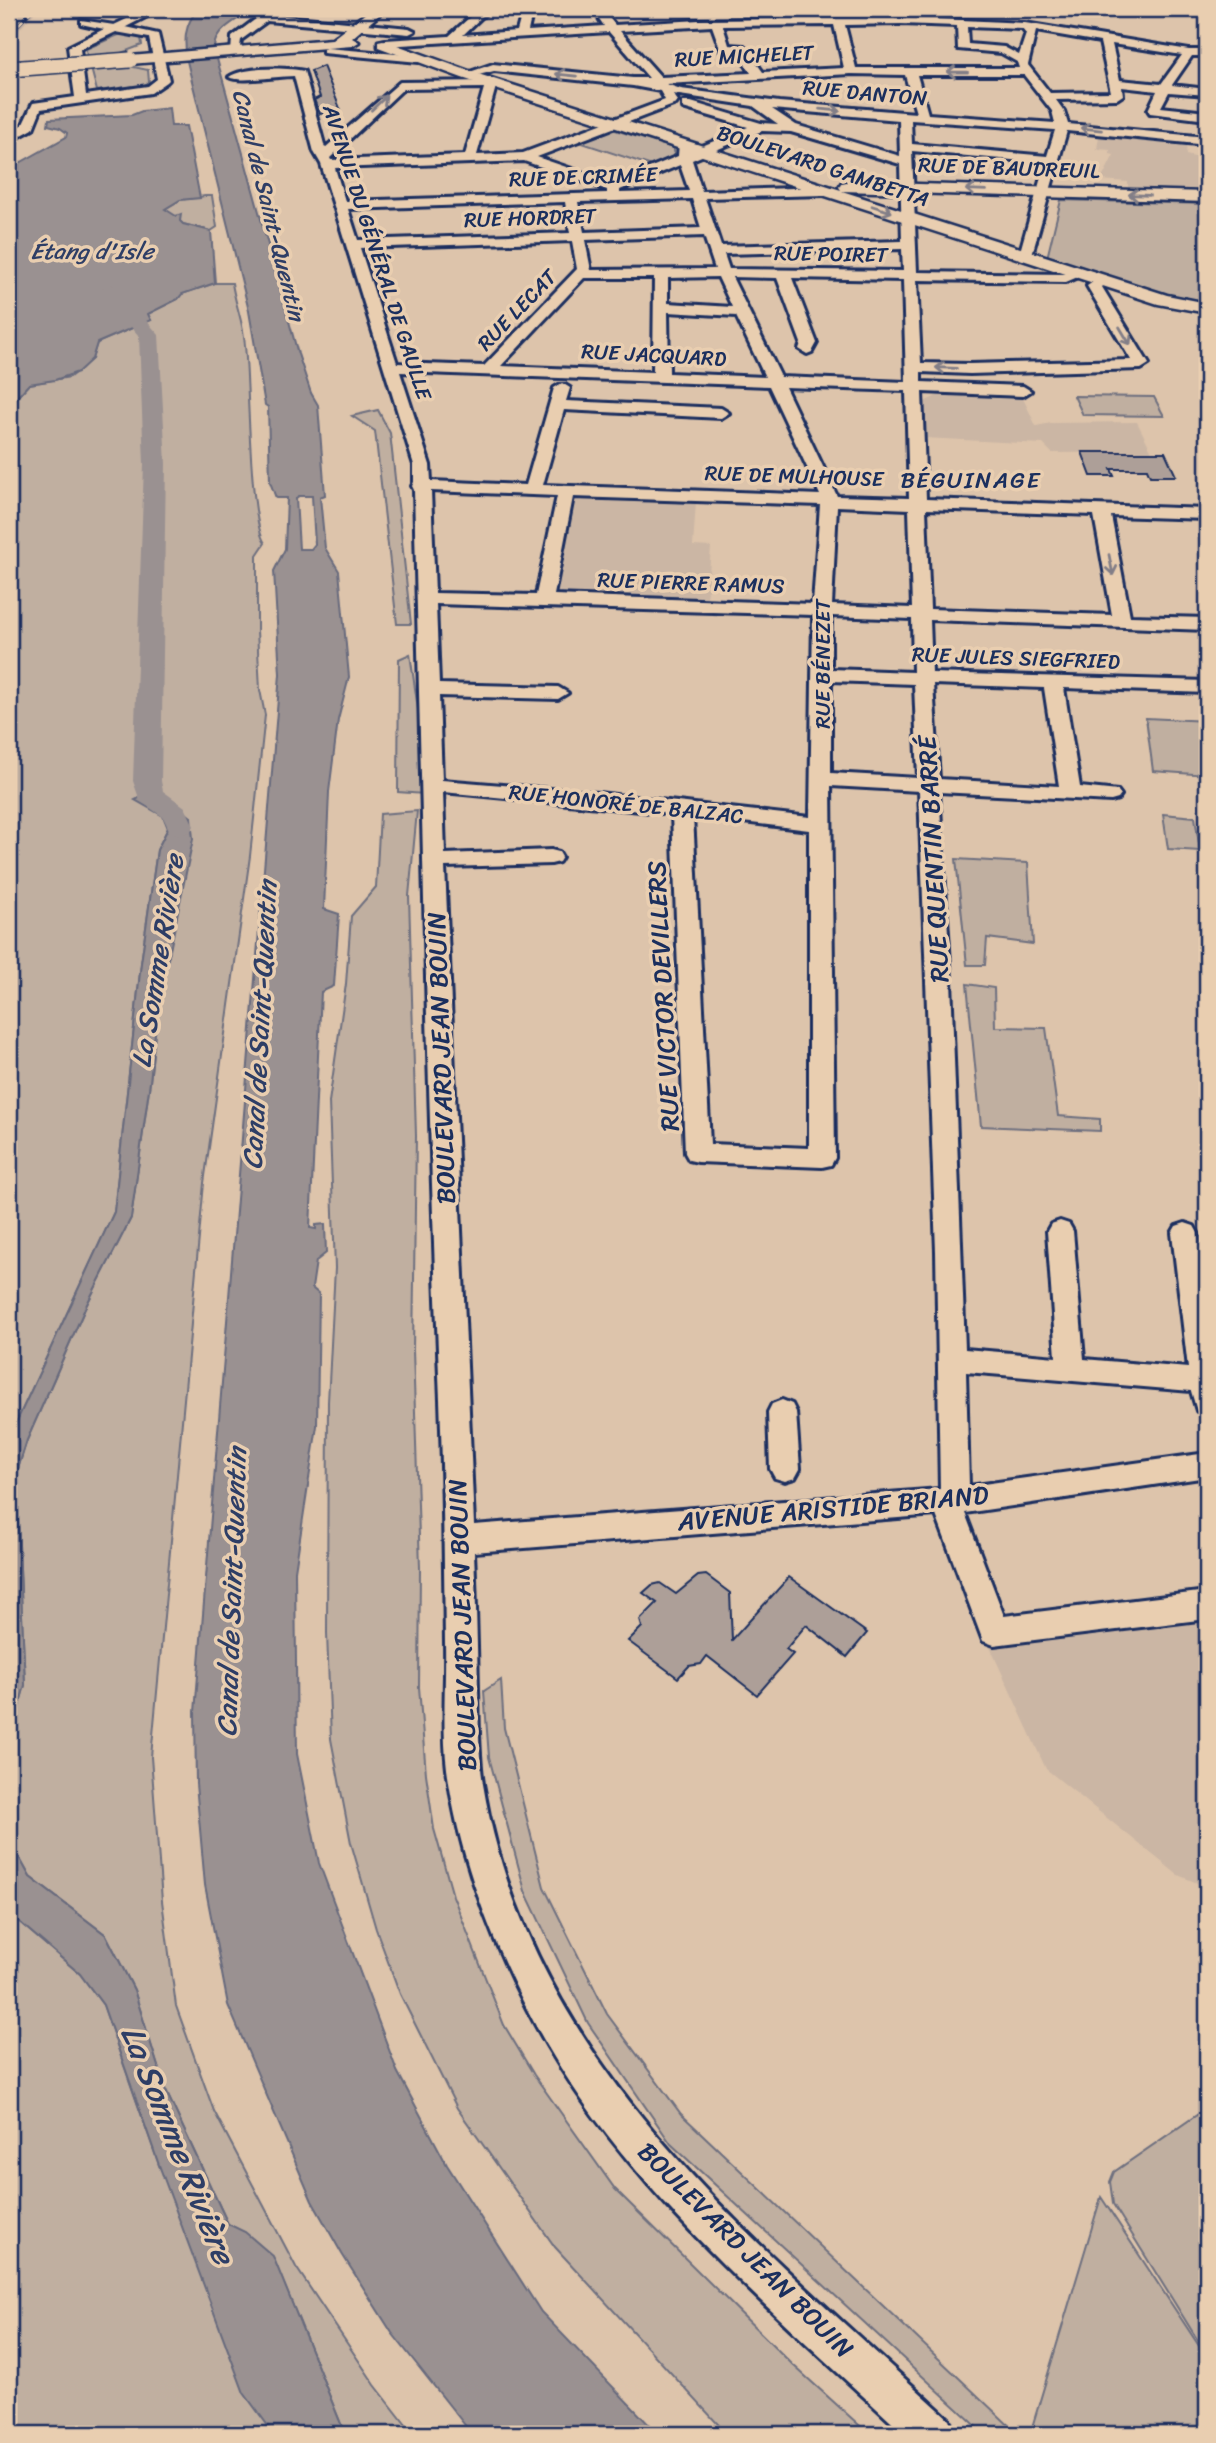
<svg xmlns="http://www.w3.org/2000/svg" width="1216" height="2443" viewBox="0 0 1216 2443" font-family="Sriracha,sans-serif">
<style>
.built{fill:#cbb6a4}
.green{fill:#c0afa0;stroke:#6e6f7f;stroke-width:2}
.water{fill:#9a9191;stroke:#676a7d;stroke-width:2;fill-rule:evenodd}
.lines{fill:none;stroke-linecap:round;stroke-linejoin:round}
.river{fill:#9a9191;fill-rule:evenodd}
.building{fill:#ad9f98;stroke:#1b2f5e;stroke-width:2}
.minor-casing{stroke:#1b2f5e;stroke-width:6}
.major-casing{stroke:#1b2f5e;stroke-width:5}
.minor{fill:#e9ceb0;fill-rule:evenodd}
.major{fill:#e9ceb0;fill-rule:evenodd}
.rail-casing{stroke:#1b2f5e;stroke-width:3.5}
.rail{stroke:#e9ceb0;stroke-width:2.5;stroke-dasharray:7;stroke-linecap:butt}
.major-bridge-casing{stroke:#1b2f5e;stroke-width:18;stroke-linecap:butt}
.major-bridge{stroke:#e9ceb0;stroke-width:15}
.oneway{stroke:#827e87}
.labels{text-anchor:middle;stroke-width:7;stroke-linejoin:round;paint-order:stroke}
.far-street-label{font-size:21px;fill:#1b2f5e;stroke:#e9ceb0}
.far-water-label{font-size:23px;font-style:italic;fill:#2e3e66;stroke:#e9ceb0}
.far-neighbourhood-label{font-size:23px;letter-spacing:2px;fill:#1b2f5e;stroke:#e9ceb0}
.street-label{font-size:26px;fill:#1b2f5e;stroke:#e9ceb0}
.water-label{font-size:28px;font-style:italic;fill:#2e3e66;stroke:#e9ceb0}
.near-water-label{font-size:33px;font-style:italic;fill:#2e3e66;stroke:#e9ceb0}
</style>
<rect width="100%" height="100%" fill="#ddc4ab"/>
<filter id="ink" filterUnits="userSpaceOnUse"><feTurbulence type="fractalNoise" baseFrequency=".0143" numOctaves="2"/><feDisplacementMap in="SourceGraphic" scale="14" xChannelSelector="R" yChannelSelector="G"/><feConvolveMatrix kernelMatrix="1 2 1 2 8 2 1 2 1" color-interpolation-filters="sRGB"/></filter>
<g filter="url(#ink)">
<g class="built">
<path d="M9,9h29l-29,32z"/>
<path d="M1099,136l88,7 -1,12 13,3 8,35 -79,-2v-9l-27,-2 13,-25 -4,-1v-4l-13,-1z"/>
<path d="M945,392l76,2 15,32 15,-3 86,-1 15,30 -100,1 -9,-9 -119,-6 -2,-35z"/>
<path d="M576,498l120,4 -3,44 18,1 -4,54 -151,-7 17,-94z"/>
<path d="M1207,1618v269l-29,-12 -132,-106 -57,-124z"/>
</g>
<g class="green">
<path d="M123,33l18,4 1,8 -26,10 -29,2 -1,-8z"/>
<path d="M129,66l19,4 1,12 -4,3 -48,6 -5,-19 2,-5z"/>
<path d="M609,128l64,20 3,10 -21,9 -79,-26z"/>
<path d="M205,196h7l5,31 -6,4 -28,-7 -18,-15 15,-9z"/>
<path d="M1061,200l146,4v100l-37,-7 -123,-39z"/>
<path d="M215,283h17c3,21 12,41 13,63 4,35 4,176 20,197l-8,12v75l3,60 5,25 -15,141 -46,327 -53,574 11,144 14,105 38,105 82,156 79,118 38,49h-68l-72,-177 -28,-24 -17,-9 -63,-135 -31,-99 -28,-55 -76,-58 -21,-38v-97l16,-57 -9,-210 11,-35 59,-134 45,-88 19,-136 10,-99 9,-28 22,-138 -37,-7 10,6 4,12 -11,22 -16,113 -27,249 -105,226v-1032l20,-22 41,-7 22,-18 5,-16 54,-23 -4,-6 31,-15 4,-5z"/>
<path d="M1074,396l80,1 10,19 -81,-1z"/>
<path d="M378,410l12,23 21,191h-14l-22,-193 -23,-15z"/>
<path d="M410,654l8,55 6,85 -26,-2 1,-133z"/>
<path d="M1146,718l61,3v54l-54,-4z"/>
<path d="M417,811l-8,85 7,240 -3,214 7,218 -1,119 7,87 8,55 19,67 51,129 30,50 81,114 178,176 76,69h-142l-172,-187 -98,-139 -57,-114 -24,-65 -25,-86 -20,-104 -4,-106 1,-231 7,-134 -6,-166 17,-118 5,-68 25,-29 4,-73z"/>
<path d="M1163,814l32,3 5,34 -32,-2z"/>
<path d="M956,859l72,4 5,81 -46,-6 -2,27h-18z"/>
<path d="M967,984l27,4 1,39 51,1 12,88 42,3v12l-119,-5z"/>
<path d="M501,1680l3,48 40,159 63,127 74,100 337,320h-33l-314,-290 -83,-121 -63,-132 -36,-134 -5,-66z"/>
<path d="M9,1913l71,61 23,31 56,160 134,269h-284z"/>
<path d="M1207,2108v247l-94,-151 -3,-22 4,-10z"/>
<path d="M1101,2197l106,161v76h-177z"/>
</g>
<g class="water">
<path d="M198,9h55c-13,9 -39,21 -39,39l84,306 13,39 7,12 7,90 -5,2 5,51 14,23 10,106 -11,43 -9,72 -5,117 15,5 -5,72 -13,6 -11,236 6,1v-4l9,-1 1,29 -10,8 -4,27 7,6 -2,132 -22,145 2,183 22,109 78,208 50,94 94,147 117,122h-186l-80,-101 -50,-79 -30,-53 -84,-196 -23,-120 -9,-101 -1,-72 85,-1038 -6,-103 11,-22 2,-51h-11l-6,-16 -2,-75 -3,-2 -16,-94 -62,-250c-3,-21 -3,-36 11,-52zM299,496h13l3,48 -4,5h-12l-3,-51z"/>
<path d="M169,108l2,18h15l14,72 -20,2 -15,9 11,7 5,-2 -1,7 3,3 28,7 4,52 -33,11 -4,5 -30,15 3,6 -54,23 -5,16 -14,13 -23,8 -26,4 -20,22v-237l57,-32 1,-4 -7,-5 -12,-3 1,-6 83,-4 10,-4z"/>
<path d="M157,789l34,28 2,22 -24,116 -9,28 -10,99 -19,136 -45,88 -59,134 -11,35 9,210 -16,57v-304l105,-226 27,-249 16,-113 11,-22 -5,-12 -28,-16z"/>
<path d="M9,1839l21,38 76,58 28,55 31,99 63,135 17,8 28,24 72,178h-71l-30,-41 -85,-228 -56,-160 -23,-31 -71,-61z"/>
</g>
<g class="lines">
<path class="river" d="M109,284l7,2 43,49 7,129 -5,317 2,10 22,16 9,19 -4,6 -10,3 -10,-3 -7,-15 -23,-16 -7,-20 11,-317 -5,-128 -40,-46z"/>
</g>
<g class="building">
<path d="M323,66l18,45 -21,3 -6,-14 6,-3 -9,-26z"/>
<path d="M1082,452h83l11,24h-26l-3,-7h-36l3,7h-23z"/>
<path d="M706,1575l24,18 2,47 57,-63 78,56 -20,24 -41,-32 -20,24 7,5 -36,41 -50,-39 -6,8 -12,2 -11,12 -50,-37 14,-14 -2,-7 17,-17 -14,-10 9,-8 8,-2 16,11 22,-18z"/>
</g>
<g class="lines">
<defs>
<g id="minor">
<path d="M148,9h13l-35,18 32,7 11,46 -2,2 -16,11 -110,16 -8,20 -24,13v-9l14,-9 10,-21 42,-6 -7,-50 36,-18 -23,-5v-4l33,5zM116,32l33,6 8,41 -9,7 -62,9 -6,-46z"/>
<path d="M269,9h12l-6,6 134,13 6,3 -6,3 -142,-13 -26,19 -2,14h-8l1,-17z"/>
<path d="M479,9h11l-27,26 54,-4 6,-22h10l-5,22 76,-5 -8,-12 1,-5h10l-1,5 9,11 84,-5 183,-3 80,3 63,3 164,27h18v6h-15l-20,29 35,4v6l-38,-3 -8,15 46,5v8l-57,-7 -2,-3 9,-19 -35,-4 1,8 -6,4 -61,1 8,11 4,13 139,13v8l-140,-14 -36,127h-10l-2,-3 26,-92 -133,-12 5,121 148,2 15,-5 7,4 -21,9 -149,-2 4,83 49,1 161,-4 -44,-74 15,-10 7,4 -7,7 47,77 -8,5 -171,5 -49,-2v10l102,4 8,5 -8,5 -101,-4 4,107 281,10v10l-96,-3 19,100 77,2v12l-277,-10 2,53 275,8v12l-143,-5 16,99 38,4 3,4 -3,4 -7,2 -172,-9 12,188 14,369 91,8 -9,-126 4,-7 9,-3 9,3 4,7 11,128 104,9 -16,-135 4,-7 9,-3 9,3 4,7 9,67v115l-10,-4 -6,-20 -225,-19 3,114 238,-33v24l-242,36 39,103 203,-25v28l-213,26 -11,-4 -47,-126 -462,37c2,46 3,92 4,137 1,32 0,63 5,95 47,281 270,454 466,635l6,15h-51c-138,-130 -289,-253 -377,-425 -38,-74 -69,-157 -80,-240 -5,-42 -1,-85 -2,-127 -1,-82 -2,-161 -5,-243 -13,-303 -18,-607 -26,-909l-2,-4 2,-4v-17l-93,-301 -7,-12 -20,-76c-15,0 -56,7 -65,1 14,-10 57,-10 75,-6l21,77 75,-66 95,-1 2,2 -20,72 46,-2 142,-53 -5,-9 -27,-5 -139,-15 -27,7 -6,-3 32,-11 140,14h16l-40,-46 -224,14 -6,-3 6,-3 64,-4zM901,24l56,2 1,23 43,4 16,9 2,6h-163l-11,-43zM834,25l10,43 -81,4 -19,-26 -15,-1 -6,-19zM712,26l9,25 16,1 14,21 -90,4 -41,-46zM967,27l55,2 4,5 -7,21 -15,-8 -36,-3zM1036,31l64,11 11,50 -61,1 -22,-28zM1112,44l70,11 -21,29 -41,-4zM851,74l54,1 11,38 -137,-11 -98,-13 -15,-5zM917,75h107l28,36 3,12 -127,-9zM484,88l-19,67 -134,5 -1,-2 73,-69zM673,94l80,12 25,18 -17,-1 -70,-21h-8v6l65,19 -58,24 -3,-9h-8l-1,14 -65,27 -76,-26 139,-53 2,-3zM772,109l127,11 1,36 -104,-31zM911,120l144,10 -8,26 -135,-12zM762,131l29,1 109,32 2,77 -181,5 -16,-48 121,-3 7,-4 -7,-4 -124,4 -10,-31zM524,161l83,29v3l-262,8 -10,-33zM680,165l9,26 -69,2v-3zM692,199l9,29 -117,4 -6,-30zM565,202l5,31 -212,7 -10,-31zM704,236l11,33 -124,1 -6,-30zM572,241l5,28 -93,97 -87,-3 -37,-115zM902,249l1,22 -174,-2 -5,-15zM718,277l14,30 -64,-4v-25zM732,277l45,1 24,65 -2,6 8,5 5,-2 5,-9 -25,-65 111,2 3,102 -125,-5zM584,278h70l-1,94 -152,-6zM668,312l68,4 29,61 -96,-4zM400,372l369,14 51,109 -277,-10 21,-75 157,8 8,-5 -8,-5 -155,-7 4,-13 -8,-5 -8,5 -28,97 -95,-4 -1,-16zM785,387l121,4 3,107 -72,-2zM431,491l126,5 -21,99 -101,-2zM573,497l247,8 -7,99 -259,-9zM837,506l72,3 3,99 -80,-3zM926,509l168,6 18,100 -182,-6zM436,604l377,11 -3,202 -212,-24 -156,-13 -3,-84 119,3 10,-6 -10,-6 -119,-3zM831,616l81,3 1,53 -82,-3zM831,681l83,3 4,94 -87,-5zM933,684l111,4 15,98 -120,-7zM831,786l88,5 17,460 4,238 -466,36 -29,-658 106,-3 8,-2 3,-5 -3,-5 -8,-2 -106,4 -2,-62 229,22 13,339 4,7 9,2 124,5 9,-2 4,-7zM693,816l116,14v318l-99,-4z"/>
<path d="M327,48l92,8 6,3 -6,3 -96,-9v-4z"/>
<path d="M782,1400l10,4 4,8 4,57 -5,9 -10,3 -10,-3 -5,-9 -2,-57 4,-8z"/>
</g>
<g id="major">
<path d="M371,9h15l-34,29 7,4 -7,4 -222,18 -7,-4 7,-4 202,-17z"/>
<path d="M383,40l89,32 369,118 -2,-3 2,-4 6,-1 360,10v10l-365,-11 325,104 40,8v10l-49,-9 -696,-226 -84,-31v-6z"/>
</g>
</defs>
<use href="#minor" class="minor-casing"/>
<use href="#major" class="major-casing"/>
<use href="#minor" class="minor"/>
<use href="#major" class="major"/>
<defs>
<g id="rail">
<path d="M9,17l7,-8"/>
<path d="M9,35l24,-26"/>
</g>
</defs>
<use href="#rail" class="rail-casing"/>
<use href="#rail" class="rail"/>
<defs>
<path id="major-bridge" d="M9,69l121,-9"/>
</defs>
<use href="#major-bridge" class="major-bridge-casing"/>
<use href="#major-bridge" class="major-bridge"/>
</g>
<defs><path id="oneway-shaft" d="M-6 0H5M1.5-3L5.5 0L1.5 3" fill="none" stroke-width="1.6" stroke-linecap="round" stroke-linejoin="round" transform="scale(1.75)"/></defs>
<g class="oneway">
<use href="#oneway-shaft" transform="translate(957 72) rotate(-179)"/>
<use href="#oneway-shaft" transform="translate(566 75) rotate(-174)"/>
<use href="#oneway-shaft" transform="translate(379 103) rotate(-43)"/>
<use href="#oneway-shaft" transform="translate(830 110) rotate(5)"/>
<use href="#oneway-shaft" transform="translate(1091 129) rotate(-174)"/>
<use href="#oneway-shaft" transform="translate(976 190) rotate(-178)"/>
<use href="#oneway-shaft" transform="translate(1139 195) rotate(-178)"/>
<use href="#oneway-shaft" transform="translate(882 209) rotate(18)"/>
<use href="#oneway-shaft" transform="translate(1125 336) rotate(59)"/>
<use href="#oneway-shaft" transform="translate(946 368) rotate(-178)"/>
<use href="#oneway-shaft" transform="translate(1111 565) rotate(79)"/>
</g>
</g>
<g class="labels">
<g class="far-street-label">
<text transform="translate(744 56) rotate(-3)" y="7">RUE MICHELET</text>
<text transform="translate(865 93) rotate(5)" y="7">RUE DANTON</text>
<text transform="translate(823 166) rotate(18)" y="7">BOULEVARD GAMBETTA</text>
<text transform="translate(1009 168) rotate(2)" y="7">RUE DE BAUDREUIL</text>
<text transform="translate(583 177) rotate(-2)" y="7">RUE DE CRIMÉE</text>
<text transform="translate(530 218) rotate(-2)" y="7">RUE HORDRET</text>
<text transform="translate(377 252) rotate(72)" y="7">AVENUE DU GÉNÉRAL DE GAULLE</text>
<text transform="translate(831 254) rotate(1)" y="7">RUE POIRET</text>
<text transform="translate(517 310) rotate(-46)" y="7">RUE LECAT</text>
<text transform="translate(654 355) rotate(3)" y="7">RUE JACQUARD</text>
<text transform="translate(794 476) rotate(2)" y="7">RUE DE MULHOUSE</text>
<text transform="translate(691 583) rotate(2)" y="7">RUE PIERRE RAMUS</text>
<text transform="translate(1016 658) rotate(2)" y="7">RUE JULES SIEGFRIED</text>
<text transform="translate(823 664) rotate(-90)" y="7">RUE BÉNEZET</text>
<text transform="translate(626 804) rotate(6)" y="7">RUE HONORÉ DE BALZAC</text>
</g>
<g class="far-water-label">
<text transform="translate(269 205) rotate(76)" y="8">Canal de Saint-Quentin</text>
<text x="92" y="259">Étang d'Isle</text>
</g>
<g class="far-neighbourhood-label">
<text x="971" y="488">BÉGUINAGE</text>
</g>
<g class="street-label">
<text transform="translate(933 859) rotate(-93)" y="9">RUE QUENTIN BARRÉ</text>
<text transform="translate(663 996) rotate(-93)" y="9">RUE VICTOR DEVILLERS</text>
<text transform="translate(441 1058) rotate(-92)" y="9">BOULEVARD JEAN BOUIN</text>
<text transform="translate(833 1508) rotate(-5)" y="9">AVENUE ARISTIDE BRIAND</text>
<text transform="translate(462 1625) rotate(-92)" y="9">BOULEVARD JEAN BOUIN</text>
<text transform="translate(746 2250) rotate(45)" y="9">BOULEVARD JEAN BOUIN</text>
</g>
<g class="water-label">
<text transform="translate(157 961) rotate(-81)" y="10">La Somme Rivière</text>
<text transform="translate(259 1025) rotate(-87)" y="10">Canal de Saint-Quentin</text>
<text transform="translate(231 1592) rotate(-88)" y="10">Canal de Saint-Quentin</text>
</g>
<g class="near-water-label">
<text transform="translate(179 2144) rotate(68)" y="12">La Somme Rivière</text>
</g>
</g>
<rect width="1216" height="2443" fill="none" stroke="#e9ceb0" stroke-width="35"/>
<rect x="18" y="18" width="1181" height="2408" fill="none" stroke="#1b2f5e" stroke-width="2.5" filter="url(#ink)"/>
</svg>
